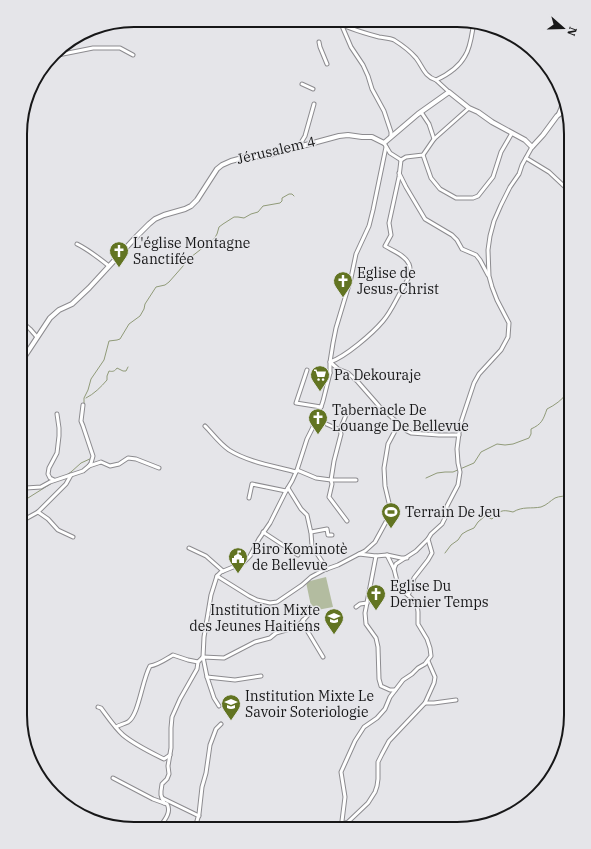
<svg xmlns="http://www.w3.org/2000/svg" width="591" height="849" viewBox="0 0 591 849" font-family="'IBM Plex Serif',serif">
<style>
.pitch{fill:#b3bca0}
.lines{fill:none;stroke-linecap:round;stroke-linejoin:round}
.stream{stroke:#909a78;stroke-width:1}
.street-casing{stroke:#8c8b8f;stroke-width:5}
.secondary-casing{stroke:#8c8b8f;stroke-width:6}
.street{stroke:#fff;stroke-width:3}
.secondary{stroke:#fff;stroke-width:4}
.labels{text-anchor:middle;stroke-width:3;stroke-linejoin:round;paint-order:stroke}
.street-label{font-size:14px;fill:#171718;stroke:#e5e5e9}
.poi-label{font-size:14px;fill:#171718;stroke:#e5e5e9;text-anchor:start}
.rim{fill:none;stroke:#171718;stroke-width:2}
</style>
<rect width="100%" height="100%" fill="#e5e5e9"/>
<path class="pitch" d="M326,577l7,30 -21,4 -6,-29z"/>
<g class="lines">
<g class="stream">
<path d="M86,398c8,-4 15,-11 21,-18v-4l2,-5c4,1 6,0 8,-3l6,3h3l2,-4"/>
<path d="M84,403v-5l4,-8 3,-11 13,-19 5,-19 8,-1 3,-1 9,-15 11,-8 4,-7 1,-5 11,-17 9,-2 4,-3 22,-25 23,-18 3,-5 2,-7 4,-3 11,-7h4l6,1 7,-4 7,-2 5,-6 17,-3 2,-2v-3l7,-4h3l2,2"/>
<path d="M65,476l6,-4 10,-9 11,-5"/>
<path d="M426,478l11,-5 8,-1h8l21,-9 7,-11 16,-8 8,1 8,-1 16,-6 2,-4v-5c11,-5 12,-9 16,-20 8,-4 15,-9 20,-16l4,-1"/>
<path d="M20,503l32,-20"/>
<path d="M445,553l6,-8 7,-5 4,-6 5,-3 7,-3 4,-6 7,-6 7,3c8,-8 9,-10 21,-7 10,-6 18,-3 28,-5 6,-2 9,-6 14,-9 4,-2 11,-2 16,-2"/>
</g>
<defs>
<g id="street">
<path d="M336,21c9,7 32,13 43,16 6,1 11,1 15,3 8,5 16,11 22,18 7,9 8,18 20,22 11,-5 23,-13 29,-24 6,-9 7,-24 9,-34"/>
<path d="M340,25l2,1 9,21 12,18 5,11 4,13 12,22 7,21v4"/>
<path d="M319,42l1,5 7,17"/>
<path d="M53,56l40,-8h27l13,7"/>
<path d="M436,80l13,12"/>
<path d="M302,84l11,5"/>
<path d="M421,112l8,12 5,15"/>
<path d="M558,115l3,-7 2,-10"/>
<path d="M384,143l6,10 11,7"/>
<path d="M302,145v-4l3,-5 9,-32"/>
<path d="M423,155l8,23 9,11 16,9h17l5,-2 15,-19 8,-25 11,-19"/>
<path d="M526,158l23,14 15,14 7,4"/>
<path d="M401,160l-2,17 -10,46 2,12 -6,11c8,5 20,9 24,18 4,10 -4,20 -9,29 -5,9 -10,20 -17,28 -11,13 -38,36 -53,41l8,7 10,4 10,9 21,24 28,25 4,2 28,2h20"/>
<path d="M401,160l5,-3 17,-2 11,-16 35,-31"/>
<path d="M399,173l7,14 19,32 27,16 5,5 5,9 14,6 4,5 8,15"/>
<path d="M77,244c12,6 22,14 32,22"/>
<path d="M21,321l9,8 7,8"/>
<path d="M307,370l-11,33 25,4"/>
<path d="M318,372l12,1"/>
<path d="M315,417l9,6 16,7 1,4 -7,27 -3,19 1,4 -3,13 18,24"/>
<path d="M205,426c8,8 14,17 24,24 19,12 45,16 67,22"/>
<path d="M340,430l6,-15"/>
<path d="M89,466l12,-4 9,4 9,-2 9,-6 8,1 23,9"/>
<path d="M297,470l19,8 15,2h25"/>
<path d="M54,480l-4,-2 -2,-4 1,-6 8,-15 2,-17v-8l-2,-14"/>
<path d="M20,485l6,3 15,-1 9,-5 33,-11 6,-5 2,-3 2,-7 -10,-30 -2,-5 2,-16"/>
<path d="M288,488l13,21 6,6 4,18 1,13 15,23"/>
<path d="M20,491l6,-3"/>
<path d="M249,498l3,-14 34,7"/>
<path d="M38,512l10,7 10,11 15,7"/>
<path d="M20,522l18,-10 28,-28 5,-9"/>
<path d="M263,532l35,23"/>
<path d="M311,532l16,-3 1,6h4"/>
<path d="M189,548l17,8 17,15"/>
<path d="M359,554l6,-3 10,-9 12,-22 2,-17 -4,-17 -1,-18 4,-24 8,-15 2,-7"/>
<path d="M387,555l7,14"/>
<path d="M376,556l-11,57 1,11 10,14 2,9 1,32 2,7 9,4h5"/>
<path d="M217,576l32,20 8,4 13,3 7,-1 25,-17 9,-8 13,-7 14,-5 21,-11 17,2 11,-1 14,3h6"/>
<path d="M408,595l-9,-6 -5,-20 2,-5 20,-13 12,-12"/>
<path d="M356,607l4,-3 7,-1"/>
<path d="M303,620l5,12 15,25"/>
<path d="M207,677l28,3 26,-4"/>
<path d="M425,703h9l22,-3"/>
<path d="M219,706l-5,-8 -7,-21 -4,-20 1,-20 7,-42 6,-19 4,-4 22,-9 7,-7 9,-17 11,-16 16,-32 6,-10 5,-11 10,-31 6,-12 2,-10 6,-10 2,-6 7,-28v-11l3,-19 3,-15 15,-50 5,-24 13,-28 4,-16 13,-63"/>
<path d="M98,707l3,1c6,8 14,20 22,27 12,10 27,17 41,24l6,-4"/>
<path d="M116,727c3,-2 8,-3 12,-5 11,-7 14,-42 22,-56 8,-1 16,-7 23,-11l15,5 10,2"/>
<path d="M113,778l40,21 11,4"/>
<path d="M162,798l37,18"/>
<path d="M342,824l6,-2 20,-19 7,-11 2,-6 1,-7v-17l4,-8 7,-13 36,-38 9,-20 1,-6 -7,-16"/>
<path d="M159,828c5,-7 13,-16 8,-24l-3,-1 -3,-8v-4l1,-7 5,-5 2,-5 -1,-8 3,-18v-20l1,-11 8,-18 17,-30 1,-7 5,-5 21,1 31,-16 15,-4 6,-5 17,-5 6,-3 9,-10 1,-8"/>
<path d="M195,828l4,-14 3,-27 4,-14 4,-28 6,-16 5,-5"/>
<path d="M341,829l4,-32 -4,-25 14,-31 9,-14 13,-9 8,-9 5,-12 13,-17 9,-6 6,-6 7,-4 6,-8 -1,-8 -3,-9 -9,-15v-12l-1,-8 -9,-9 2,-4 4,-13 14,-18 4,-7 -4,-14 3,-5 11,-10 4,-8 1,-10 11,-21 2,-13 -2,-9 -1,-14 3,-24 14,-42 5,-9 22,-24 7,-13 1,-14 -12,-23 -5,-13 -3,-11 -1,-26 2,-14 4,-15 7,-16 9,-18 9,-13 3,-9 10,-18"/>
</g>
<path id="secondary" d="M21,362l29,-44 9,-8 13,-6 17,-16 46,-50 14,-14 6,-5 9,-4 21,-6 6,-3 6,-6 20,-31 5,-4 9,-4 15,-4 19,-1 74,-20 9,-1 14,2h10l12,6 34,-29 24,-17 7,-5 20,16 9,4 14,10 33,18 7,7 11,-12 14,-19 8,-6"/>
</defs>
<use href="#street" class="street-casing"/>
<use href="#secondary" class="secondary-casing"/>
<use href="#street" class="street"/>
<use href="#secondary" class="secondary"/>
</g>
<defs>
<symbol id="church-pin" viewBox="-11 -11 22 30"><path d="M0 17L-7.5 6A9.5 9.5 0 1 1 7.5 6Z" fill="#627422" stroke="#e5e5e9"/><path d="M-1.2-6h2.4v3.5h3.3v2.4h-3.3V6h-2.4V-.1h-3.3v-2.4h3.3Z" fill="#fff"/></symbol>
<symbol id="supermarket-pin" viewBox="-11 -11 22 30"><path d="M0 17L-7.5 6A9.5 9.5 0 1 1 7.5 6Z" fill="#627422" stroke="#e5e5e9"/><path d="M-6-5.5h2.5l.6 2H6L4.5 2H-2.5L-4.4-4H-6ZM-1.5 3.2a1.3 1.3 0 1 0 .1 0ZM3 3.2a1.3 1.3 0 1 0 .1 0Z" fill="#fff"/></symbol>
<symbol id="stadium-pin" viewBox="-11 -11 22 30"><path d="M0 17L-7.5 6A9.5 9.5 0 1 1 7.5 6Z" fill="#627422" stroke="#e5e5e9"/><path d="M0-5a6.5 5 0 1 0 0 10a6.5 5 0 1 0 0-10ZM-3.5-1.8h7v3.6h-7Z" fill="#fff"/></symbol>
<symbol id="civic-pin" viewBox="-11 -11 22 30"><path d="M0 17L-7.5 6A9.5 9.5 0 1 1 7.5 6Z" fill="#627422" stroke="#e5e5e9"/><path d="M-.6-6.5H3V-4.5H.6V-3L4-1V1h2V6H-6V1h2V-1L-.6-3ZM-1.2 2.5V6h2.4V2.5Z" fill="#fff"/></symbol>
<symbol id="school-pin" viewBox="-11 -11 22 30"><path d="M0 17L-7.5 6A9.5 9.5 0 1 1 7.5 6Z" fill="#627422" stroke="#e5e5e9"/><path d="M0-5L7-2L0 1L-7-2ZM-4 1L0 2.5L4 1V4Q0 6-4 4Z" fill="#fff"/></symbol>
</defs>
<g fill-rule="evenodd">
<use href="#church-pin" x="108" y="240" width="22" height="30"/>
<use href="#church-pin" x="332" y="270" width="22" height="30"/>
<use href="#supermarket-pin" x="309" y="364" width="22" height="30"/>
<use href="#church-pin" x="307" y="407" width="22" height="30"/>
<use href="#stadium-pin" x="380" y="501" width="22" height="30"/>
<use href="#civic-pin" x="227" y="546" width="22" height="30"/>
<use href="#church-pin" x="365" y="583" width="22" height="30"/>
<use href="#school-pin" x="323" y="607" width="22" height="30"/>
<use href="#school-pin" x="220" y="693" width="22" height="30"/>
</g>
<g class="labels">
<g class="street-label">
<text transform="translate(276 150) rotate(-13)" y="5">Jérusalem 4</text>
</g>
<g class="poi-label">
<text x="133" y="248">L'église Montagne<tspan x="133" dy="16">Sanctifée</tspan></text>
<text x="357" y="278">Eglise de<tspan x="357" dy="16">Jesus-Christ</tspan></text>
<text x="334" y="380">Pa Dekouraje</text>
<text x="332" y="415">Tabernacle De<tspan x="332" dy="16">Louange De Bellevue</tspan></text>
<text x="405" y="517">Terrain De Jeu</text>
<text x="252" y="554">Biro Kominotè<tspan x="252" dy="16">de Bellevue</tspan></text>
<text x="390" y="591">Eglise Du<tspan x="390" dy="16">Dernier Temps</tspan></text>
<text x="320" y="615" text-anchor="end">Institution Mixte<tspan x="320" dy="16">des Jeunes Haitiens</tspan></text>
<text x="245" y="701">Institution Mixte Le<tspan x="245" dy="16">Savoir Soteriologie</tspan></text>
</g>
</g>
<path d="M0 0H591V849H0ZM134 27H457A107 107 0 0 1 564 134V715A107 107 0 0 1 457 822H134A107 107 0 0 1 27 715V134A107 107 0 0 1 134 27Z" fill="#e5e5e9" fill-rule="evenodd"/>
<path class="rim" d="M134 27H457A107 107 0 0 1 564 134V715A107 107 0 0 1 457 822H134A107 107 0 0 1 27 715V134A107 107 0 0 1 134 27Z"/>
<g transform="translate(563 28) rotate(110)" stroke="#e5e5e9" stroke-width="3" paint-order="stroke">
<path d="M0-3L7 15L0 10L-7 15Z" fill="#171718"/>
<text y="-6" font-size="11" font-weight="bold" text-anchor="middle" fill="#171718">N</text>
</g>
</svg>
